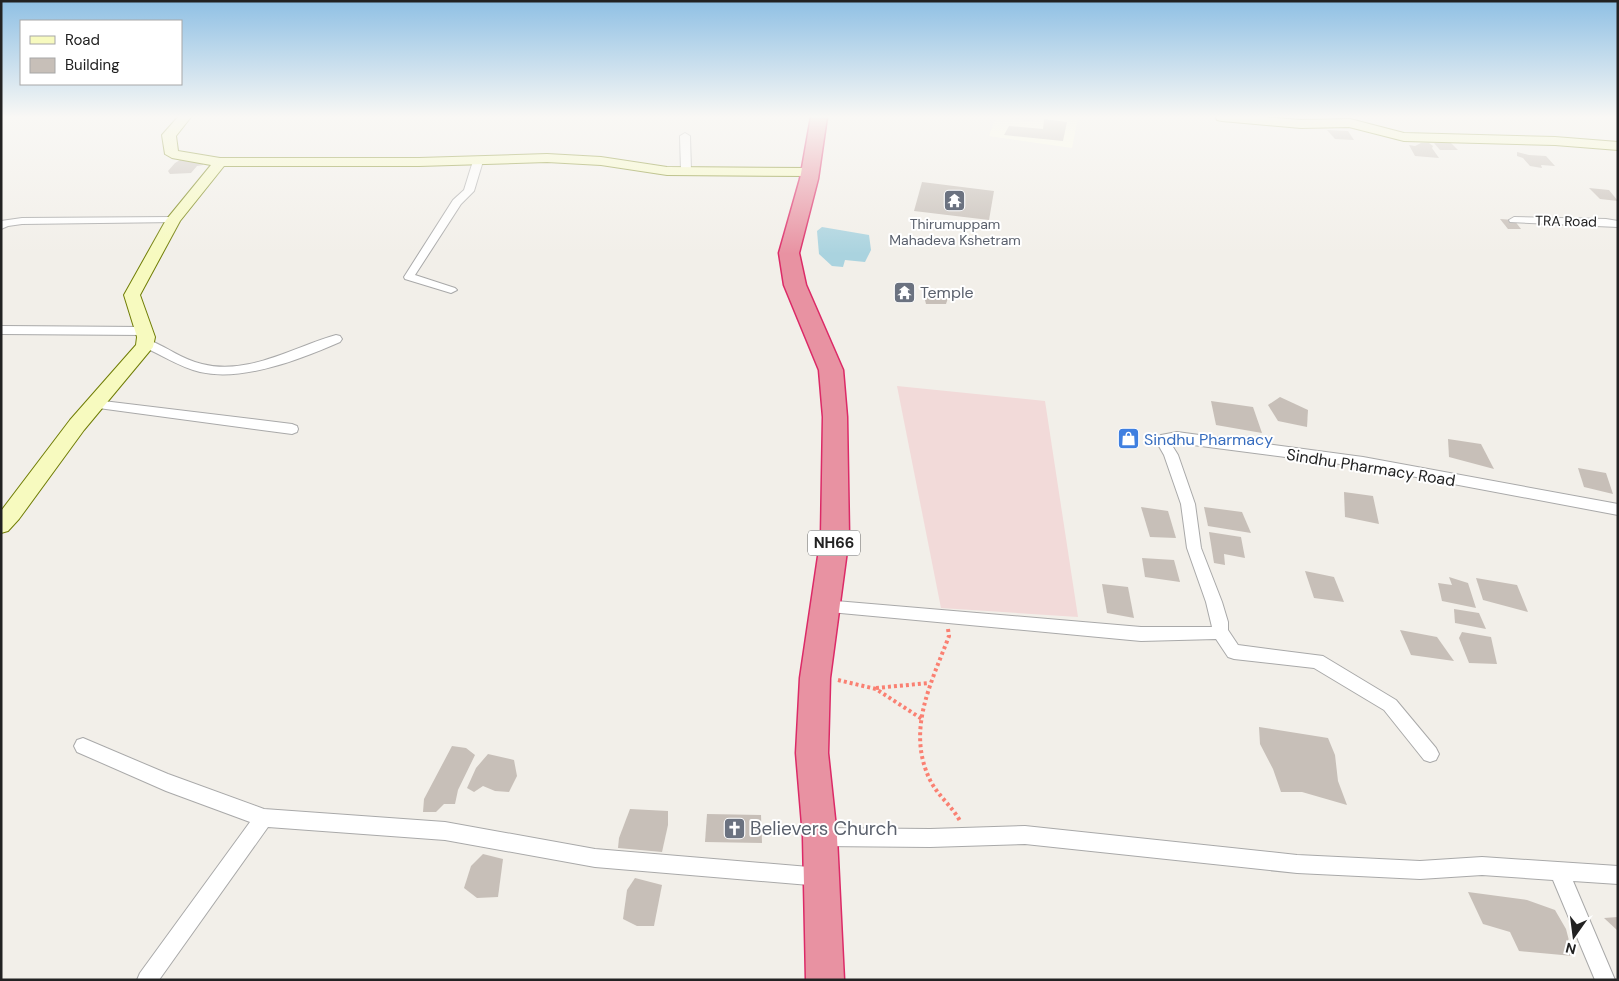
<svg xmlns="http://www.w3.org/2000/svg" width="1619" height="981" viewBox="0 0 1619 981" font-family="'DM Sans',sans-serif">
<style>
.commercial{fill:#f2dad9}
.education{fill:#ffffe5}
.water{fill:#aad3df}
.building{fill:#c7bfb8}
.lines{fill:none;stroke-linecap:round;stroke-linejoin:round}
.street-casing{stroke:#a9a9a9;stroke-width:2}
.secondary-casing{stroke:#707d05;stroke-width:2}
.highway-casing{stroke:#dc2a67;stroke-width:3}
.path{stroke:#fa8072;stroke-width:4;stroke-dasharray:3 3;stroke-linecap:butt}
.street{fill:#fff;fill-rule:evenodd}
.secondary{fill:#f7fabf;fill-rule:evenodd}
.highway{fill:#e892a2;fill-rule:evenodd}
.labels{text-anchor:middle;stroke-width:4;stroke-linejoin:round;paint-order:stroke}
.far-street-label{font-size:14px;fill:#222;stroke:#fff}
.far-worship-label{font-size:14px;fill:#5b616d;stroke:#fff}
.shield{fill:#fff;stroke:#646464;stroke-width:1}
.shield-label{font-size:15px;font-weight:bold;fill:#222}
.worship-label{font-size:16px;fill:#5b616d;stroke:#fff;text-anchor:start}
.shop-label{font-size:16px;fill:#366cbe;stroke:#fff;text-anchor:start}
.street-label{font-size:16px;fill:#222;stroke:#fff}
.near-worship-label{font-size:19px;fill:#5b616d;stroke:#fff;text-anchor:start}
</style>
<rect width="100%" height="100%" fill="#f2efe9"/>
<path class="commercial" d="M897,386l148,15 33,216 -137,-9z"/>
<path class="education" d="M996,117l36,5 2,-5h44l-6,31 -83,-12z"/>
<path class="water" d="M822,227l47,8 2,15 -6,12 -20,-2 -2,7 -11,-1 -13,-12 -2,-23z"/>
<g class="building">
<path d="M1044,119l23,3 -4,19 -59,-6 5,-9 34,3z"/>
<path d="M1327,130l21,1 6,9 -19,-1z"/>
<path d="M1421,143h8l4,3 -1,2 7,10 -24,-2 -6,-11 6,1z"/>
<path d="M1434,143h17l7,7h-18z"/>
<path d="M1517,152l12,3 17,1 9,10 -14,-1 1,3 -12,-2 -7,-8 -6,-2z"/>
<path d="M185,157l19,4 -1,4 -6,1 -6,7 -21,1 -2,-3 7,-8z"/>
<path d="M922,182l72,9 -5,29 -75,-9z"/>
<path d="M1589,188l20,2 9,11 -18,-2z"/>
<path d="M1500,219l14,1 7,9h-13z"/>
<path d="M946,292h4l-4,12h-20l-2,-8 21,-1z"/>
<path d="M1280,397l28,13 -1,17 -29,-6 -10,-16z"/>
<path d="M1211,401l42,6 9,26 -46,-8z"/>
<path d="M1448,439l33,5 13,25 -45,-12z"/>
<path d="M1578,468l28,5 7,21 -29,-7z"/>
<path d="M1344,492l29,4 6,28 -34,-7z"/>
<path d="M1141,507l27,4 8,27 -26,-1z"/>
<path d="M1204,507l38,5 9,21 -43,-7z"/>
<path d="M1209,532l32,5 4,21 -21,-4 1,11 -11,-2z"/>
<path d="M1142,558l32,2 6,22 -35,-5z"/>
<path d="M1305,571l29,6 10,25 -30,-4z"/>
<path d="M1449,577l19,6 8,25 -34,-7 -4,-18 14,2z"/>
<path d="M1476,578l41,7 11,27 -45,-12z"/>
<path d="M1102,584l26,3 6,31 -27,-5z"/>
<path d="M1454,609l25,4 7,16 -31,-6z"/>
<path d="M1400,630l37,7 17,24 -43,-6z"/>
<path d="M1462,632l29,5 6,27 -28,-1 -10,-25z"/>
<path d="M1259,727l69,11 7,17 3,26 9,24 -45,-13h-21l-8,-23 -13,-25z"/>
<path d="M452,746l14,2 9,7 -17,35 -3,14h-11l-8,8h-13l1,-13z"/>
<path d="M488,754l26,6 3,16 -8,16 -14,-1 -12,-5 -9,6 -7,-4 9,-20z"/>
<path d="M630,809l38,2v14l-6,27 -44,-4 1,-10z"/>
<path d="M707,814l54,1 1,28 -57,-1z"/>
<path d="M483,854l20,5 -5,38 -21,1 -13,-10 7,-22z"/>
<path d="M635,878l27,7 -8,41h-17l-14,-7 4,-29z"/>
<path d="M1468,892l59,8 28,10 11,19 7,27 -54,-5 -9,-19 -27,-8z"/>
<path d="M1618,917v14l-14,-13z"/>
</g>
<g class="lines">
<defs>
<g id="street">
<path d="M685,133l5,3 1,35 -5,3 -5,-3 -1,-35z"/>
<path d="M478,158l5,3 -9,30 -13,13 -46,71 40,13 2,2 -6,3 -46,-14 -1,-2 49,-77 11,-10 9,-29z"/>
<path d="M173,217l5,3 -1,2 -155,2 -14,2 -7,3v-8l21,-3z"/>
<path d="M1514,217l92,2 12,2v6l-108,-5 -1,-2z"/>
<path d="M1,326l143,1 6,4 -6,4 -143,-1z"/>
<path d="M336,335l4,1 2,3 -2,3c-39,17 -97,40 -140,30 -21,-5 -39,-18 -59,-26l-2,-3 6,-4 4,1c18,7 34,20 53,24 46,12 91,-17 134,-29z"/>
<path d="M95,400l197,24 5,2 1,3 -1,3 -5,2 -201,-27 -2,-3 2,-3z"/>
<path d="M1177,432l186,25 255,47v11l-255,-48 -193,-25 8,13 17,49 6,44 21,54 6,20v8l10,15 85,11 73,44 40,48 3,6 -3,6 -6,2 -6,-2 -40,-50 -70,-42 -80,-9 -6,-2 -12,-18 -75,2 -322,-30 -3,-5 3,-5 5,-1 317,27h71l-6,-25 -19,-54 -6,-44 -17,-49 -8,-14 5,-6z"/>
<path d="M83,738l85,36 96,35 181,13 150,27 226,19 7,2 2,7 -2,7 -7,2 -226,-19 -150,-27 -177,-13 -109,153h-22l3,-7 110,-151 -84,-31 -89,-39 -3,-6 3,-6z"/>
<path d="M1025,826l272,29 123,6 62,-4 136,9v18l-45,-3 42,99h-20l-42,-100 -71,-5 -62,4 -123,-6 -272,-29 -95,3 -110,-1 -6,-3 -3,-6 3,-6 6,-3 110,1z"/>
</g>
<g id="secondary">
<path d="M178,117h13l-15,19 2,15 42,7h199l128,-4 54,3 66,10 143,1 7,4 -7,4 -143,-1 -66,-10 -54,-3 -128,4h-195l-44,55 -40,74 15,42 -2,10 -69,83 -65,89 -11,12 -7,2v-22l69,-91 66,-75 1,-8 -13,-42 42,-75 45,-55 -39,-7 -7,-4 -3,-19z"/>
<path d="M1216,117h47l38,3 49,-1 54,14 151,4 63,5v8l-63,-5 -151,-4 -55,-14 -48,1 -79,-7 -5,-1z"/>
</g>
<path id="highway" d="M811,117h16l-9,62 -19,74 7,32 37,85 4,47 2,119 -19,142 -2,75 9,84 7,143h-38l-3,-143 -7,-84 4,-75 21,-142 2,-119 -4,-47 -35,-85 -5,-32 21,-74z"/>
</defs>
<use href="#street" class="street-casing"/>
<use href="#secondary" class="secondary-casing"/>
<use href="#highway" class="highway-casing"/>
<g class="path">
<path d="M948,629l1,7c-18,48 -43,94 -19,144 8,16 22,26 30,41"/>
<path d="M838,680l38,9 46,30"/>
<path d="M876,688l53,-5"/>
</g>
<use href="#street" class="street"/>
<use href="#secondary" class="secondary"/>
<use href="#highway" class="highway"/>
</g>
<linearGradient id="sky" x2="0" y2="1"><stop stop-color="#8fc0e4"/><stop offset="0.46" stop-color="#f9f8f5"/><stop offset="1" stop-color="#f9f8f5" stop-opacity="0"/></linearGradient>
<rect width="1619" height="254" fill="url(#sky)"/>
<defs>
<symbol id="temple-square" viewBox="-11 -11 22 22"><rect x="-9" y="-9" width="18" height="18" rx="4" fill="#6b7280" stroke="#fff"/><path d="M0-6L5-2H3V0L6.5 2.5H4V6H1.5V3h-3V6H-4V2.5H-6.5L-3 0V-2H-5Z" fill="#fff"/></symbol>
<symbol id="shop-square" viewBox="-11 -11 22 22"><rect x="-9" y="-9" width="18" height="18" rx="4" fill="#3f7fe0" stroke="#fff"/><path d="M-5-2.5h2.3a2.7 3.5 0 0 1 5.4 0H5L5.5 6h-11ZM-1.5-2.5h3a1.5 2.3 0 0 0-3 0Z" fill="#fff"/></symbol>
<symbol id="church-square" viewBox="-11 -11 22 22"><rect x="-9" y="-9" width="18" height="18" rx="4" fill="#6b7280" stroke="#fff"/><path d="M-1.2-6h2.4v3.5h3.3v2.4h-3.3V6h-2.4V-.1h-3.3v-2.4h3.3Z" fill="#fff"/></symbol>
</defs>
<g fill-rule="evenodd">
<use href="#temple-square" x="942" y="188" width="25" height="25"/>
<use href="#temple-square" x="892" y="280" width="25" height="25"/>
<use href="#shop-square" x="1116" y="426" width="25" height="25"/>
<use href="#church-square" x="722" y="816" width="25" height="25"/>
</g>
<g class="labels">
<g class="far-street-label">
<text transform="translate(1566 221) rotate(1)" y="5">TRA Road</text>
</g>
<g class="far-worship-label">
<text x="955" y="229">Thirumuppam<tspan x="955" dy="16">Mahadeva Kshetram</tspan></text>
</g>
<rect class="shield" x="808" y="530.5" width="52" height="25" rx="4"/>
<g class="shield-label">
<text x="834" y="548">NH66</text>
</g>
<g class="worship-label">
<text x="920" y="298">Temple</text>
</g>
<g class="shop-label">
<text x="1144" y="445">Sindhu Pharmacy</text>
</g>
<g class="street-label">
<text transform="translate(1371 467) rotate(9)" y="6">Sindhu Pharmacy Road</text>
</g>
<g class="near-worship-label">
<text x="750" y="835">Believers Church</text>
</g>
</g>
<rect width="1619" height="981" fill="none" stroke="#222222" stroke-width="5"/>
<rect x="20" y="20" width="162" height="65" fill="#ffffff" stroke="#a7a7a7"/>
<rect x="30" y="36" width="25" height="8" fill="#f7fabf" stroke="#a7a7a7"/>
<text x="65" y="45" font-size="15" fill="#222222">Road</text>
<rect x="30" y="58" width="25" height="15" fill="#c7bfb8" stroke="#a7a7a7"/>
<text x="65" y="70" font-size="15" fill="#222222">Building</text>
<g transform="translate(1574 936) rotate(194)" stroke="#ffffff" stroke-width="4" paint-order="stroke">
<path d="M0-4L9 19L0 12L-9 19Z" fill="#222222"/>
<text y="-8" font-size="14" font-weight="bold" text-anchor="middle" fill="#222222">N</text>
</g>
</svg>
